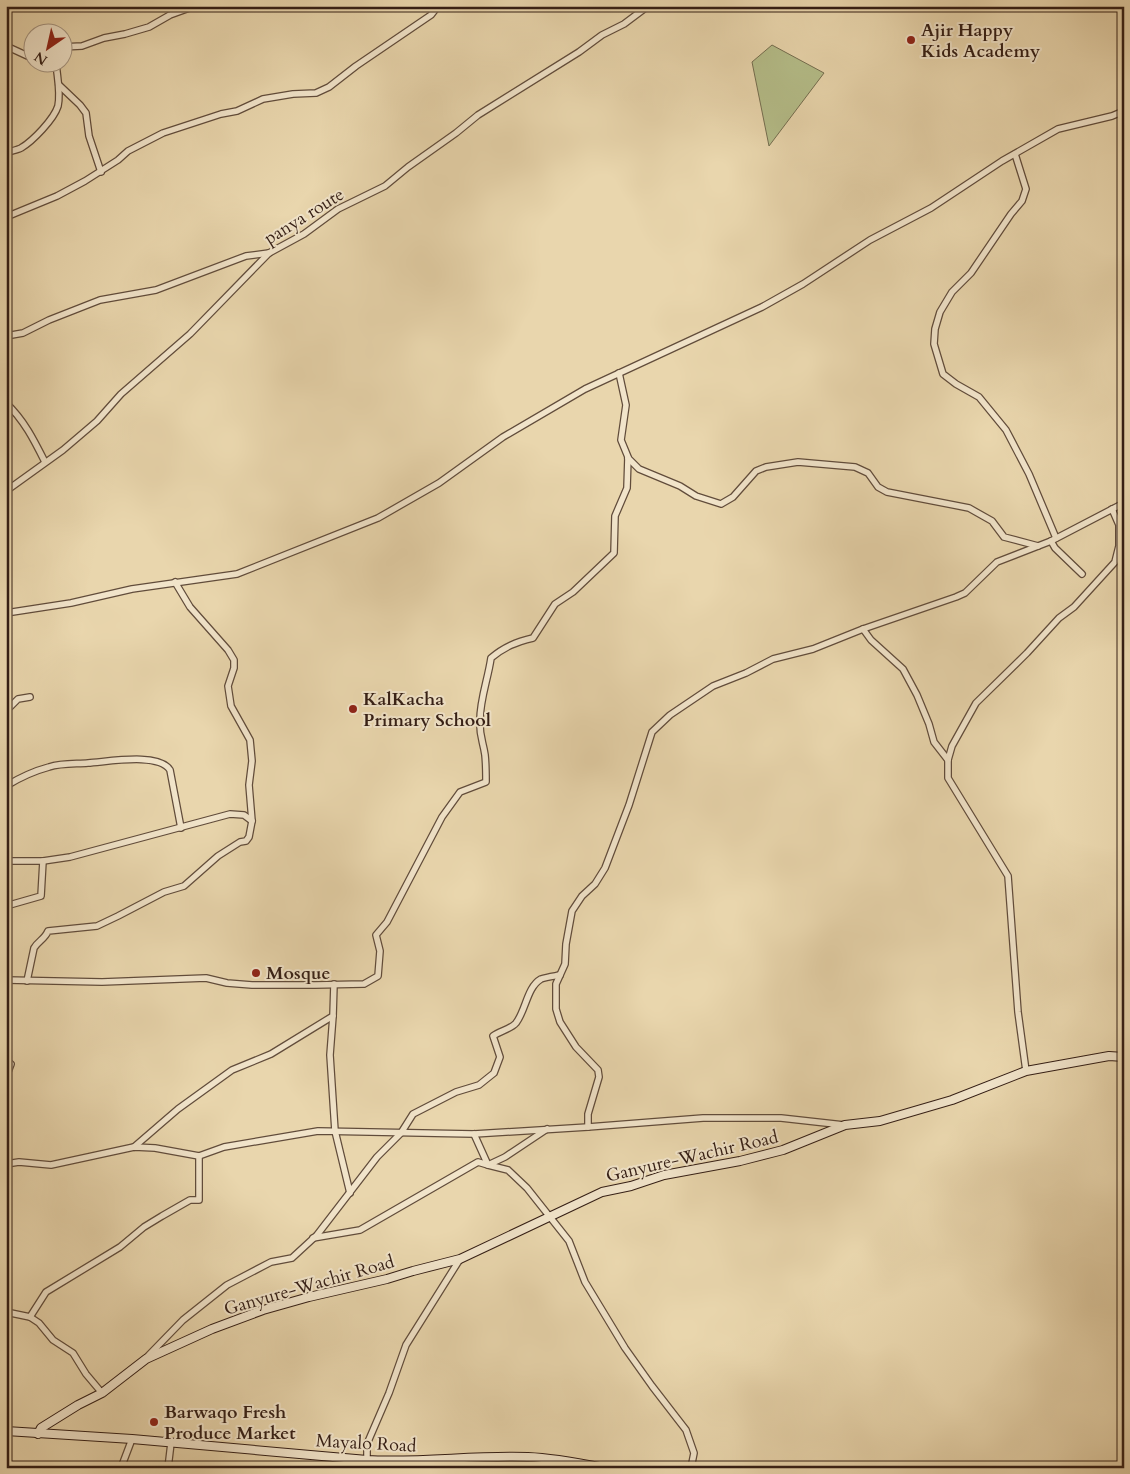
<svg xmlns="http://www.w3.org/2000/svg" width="1130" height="1474" viewBox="0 0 1130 1474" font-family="Cardo,serif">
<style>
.green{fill:#b5be8a;stroke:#746e50}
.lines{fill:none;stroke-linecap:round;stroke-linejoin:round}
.street-casing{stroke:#614c3b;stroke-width:8}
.secondary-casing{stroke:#341e15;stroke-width:10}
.street{stroke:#f1e4ca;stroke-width:5.5}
.secondary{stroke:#f1e4ca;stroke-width:8}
.poi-dot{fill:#8f2418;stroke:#f1e4ca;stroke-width:2}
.labels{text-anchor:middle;stroke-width:4;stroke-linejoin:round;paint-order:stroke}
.poi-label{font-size:18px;font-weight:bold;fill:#341e15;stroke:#f1e4ca;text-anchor:start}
.street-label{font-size:18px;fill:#341e15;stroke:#f1e4ca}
</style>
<rect width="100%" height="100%" fill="#e9d6ad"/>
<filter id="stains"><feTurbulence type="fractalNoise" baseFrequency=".004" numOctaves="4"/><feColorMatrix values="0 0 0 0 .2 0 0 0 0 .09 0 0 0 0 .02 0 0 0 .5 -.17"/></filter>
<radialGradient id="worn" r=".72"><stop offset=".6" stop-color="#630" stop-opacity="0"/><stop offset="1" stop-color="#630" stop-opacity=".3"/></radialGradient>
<path class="green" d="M772,45l52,28 -55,73 -17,-84z"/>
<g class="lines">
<defs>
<g id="street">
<path d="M6,46l26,12"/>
<path d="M62,47l20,-1 22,-8 21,-4 24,-7 21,-12 25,-9"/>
<path d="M59,85l21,20 6,8 3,23 12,36"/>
<path d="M6,153c5,-2 11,-3 15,-5 12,-7 33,-29 37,-42 3,-14 -1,-29 -2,-44"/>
<path d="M1015,154l11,35 -4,12 -11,13 -40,59 -19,19 -12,20 -5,17 -1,15 9,30 13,10 23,13 27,33 23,44 27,64"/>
<path d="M6,217l51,-21 28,-15 33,-21 10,-9 35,-18 58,-19 16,-3 26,-12 30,-5 23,-1 13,-6 27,-21 75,-51 7,-9"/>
<path d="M6,336l17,-3 26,-13 51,-20 56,-10 90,-34 23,-3"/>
<path d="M6,403c18,17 28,37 39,59"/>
<path d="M628,458l11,11 41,17 16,10 25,8 12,-7 23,-26 10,-4 32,-5 57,5 13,6 10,14 9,5 82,16 23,13 12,16 34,9"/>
<path d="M6,491l57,-41 34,-29 24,-27 69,-60 79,-81 35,-19 34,-25 47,-23 23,-19 48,-34 22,-18 101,-63 23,-17 22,-11 24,-18"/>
<path d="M1051,541l4,7 27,26"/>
<path d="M6,613l65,-10 61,-14 105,-15 141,-56 61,-35 64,-46 82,-48 177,-82 41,-23 67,-44 61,-32 71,-47 56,-32 54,-13 12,-5"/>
<path d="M863,629l8,11 32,29 14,26 12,29 5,18 14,18v18l60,98 10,136 8,59"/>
<path d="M6,711l12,-12 12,-2"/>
<path d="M948,760l4,-14 24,-43 51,-50 32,-35 15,-11 41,-45 4,-16v-21l-7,-16"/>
<path d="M6,786c13,-8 28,-15 43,-19 12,-4 26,-3 39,-4 19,-1 71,-11 82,7l11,58"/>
<path d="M6,861h37l27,-4 160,-43 14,1 8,6"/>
<path d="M6,906l35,-10 2,-35"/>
<path d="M6,980l96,2 104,-4 21,5 25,2h63l49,-1 14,-8 2,-25 -4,-16 11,-13 55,-105 18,-25 26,-10c0,-9 0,-18 -1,-27 -2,-14 -6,-20 -5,-35 0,-21 8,-41 11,-62 13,-11 25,-16 42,-20l22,-34 18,-12 41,-39 1,-37 12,-28 1,-31 -7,-17 5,-35 -7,-32"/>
<path d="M27,981l7,-33c4,-7 11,-9 14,-17l49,-5 21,-10 46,-24 20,-6 34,-30 22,-14 6,-1 3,-4 3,-16 -3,-36 3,-24 -2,-21 -19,-34 -3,-20 6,-18v-8l-6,-10 -38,-43 -15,-25"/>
<path d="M333,1016l-3,39 5,76 15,62"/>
<path d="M6,1060l5,4 -5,13"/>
<path d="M588,1127v-13l11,-37 -1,-7 -22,-23 -16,-25 -4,-13v-25l9,-20 1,-20 6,-33 10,-15 13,-12 10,-16 24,-63 23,-73 18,-17 43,-29 33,-13 27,-14 40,-10 50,-20 93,-32 9,-4 32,-31 54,-21 73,-38"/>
<path d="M474,1134l14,31 20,5 19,18 42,53 16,41 40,66 27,38 34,44 8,23 -3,15"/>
<path d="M134,1147l44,-38 54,-39 39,-16 62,-38 1,-32"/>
<path d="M6,1164l13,-2 32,3 83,-18 21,1 44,8 25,-9 94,-16 156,3 114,-7 115,-9h78l63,7"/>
<path d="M313,1238l47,-8 118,-68 10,3 17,-8 42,-28"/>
<path d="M6,1312l24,5 9,6 14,17 20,13 13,21 16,19"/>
<path d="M30,1317l16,-25 74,-45 24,-20 18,-11 28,-16h9v-44"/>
<path d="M147,1357l36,-37 44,-35 44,-23 21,-4 25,-23 60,-78 24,-24 12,-19 43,-22 23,-7 15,-12 6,-16 -7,-21c7,-5 18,-7 23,-13 10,-13 11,-36 25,-44 6,-2 14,-3 19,-4"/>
<path d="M121,1468l11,-29"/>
<path d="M168,1468l3,-25"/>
<path d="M365,1468l2,-8v-16l22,-51 17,-48 54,-86"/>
</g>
<g id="secondary">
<path d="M6,1431l126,8 235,21c54,3 107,-5 161,-3 26,1 51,6 77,11"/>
<path d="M38,1434l3,-6 37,-23 24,-12 44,-34 66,-30 51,-19 46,-13 78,-18 26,-8 47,-12 142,-67 29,-6 33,-11 76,-14 43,-11 62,-25 35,-4 72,-21 74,-29 83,-15 15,1"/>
</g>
</defs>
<use href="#street" class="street-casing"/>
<use href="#secondary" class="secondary-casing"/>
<use href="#street" class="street"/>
<use href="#secondary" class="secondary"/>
</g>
<g class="poi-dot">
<circle cx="911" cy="40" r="5"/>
<circle cx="353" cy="709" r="5"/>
<circle cx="256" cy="973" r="5"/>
<circle cx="154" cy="1422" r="5"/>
</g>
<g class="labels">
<g class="poi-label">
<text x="921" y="36">Ajir Happy<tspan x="921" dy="21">Kids Academy</tspan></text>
<text x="363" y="705">KalKacha<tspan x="363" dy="21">Primary School</tspan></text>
<text x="266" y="979">Mosque</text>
<text x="164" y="1418">Barwaqo Fresh<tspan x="164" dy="21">Produce Market</tspan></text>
</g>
<g class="street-label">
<text transform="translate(304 216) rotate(-32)" y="6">panya route</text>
<text transform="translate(692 1156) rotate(-13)" y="6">Ganyure-Wachir Road</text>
<text transform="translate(309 1285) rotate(-16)" y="6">Ganyure-Wachir Road</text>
<text transform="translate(366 1443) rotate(3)" y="6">Mayalo Road</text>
</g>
</g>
<rect width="1130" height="1474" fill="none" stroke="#e9d6ad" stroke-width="25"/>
<rect x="8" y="8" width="1115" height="1459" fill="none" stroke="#341e15" stroke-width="2.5"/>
<rect x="12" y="12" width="1105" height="1449" fill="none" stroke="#341e15"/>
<g transform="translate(48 48) rotate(214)"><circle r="24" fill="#f1e4ca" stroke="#a59582"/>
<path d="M0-4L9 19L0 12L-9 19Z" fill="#8f2418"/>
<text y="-8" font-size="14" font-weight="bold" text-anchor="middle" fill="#341e15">N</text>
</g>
<rect width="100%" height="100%" filter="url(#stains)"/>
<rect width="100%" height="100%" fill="url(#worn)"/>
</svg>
